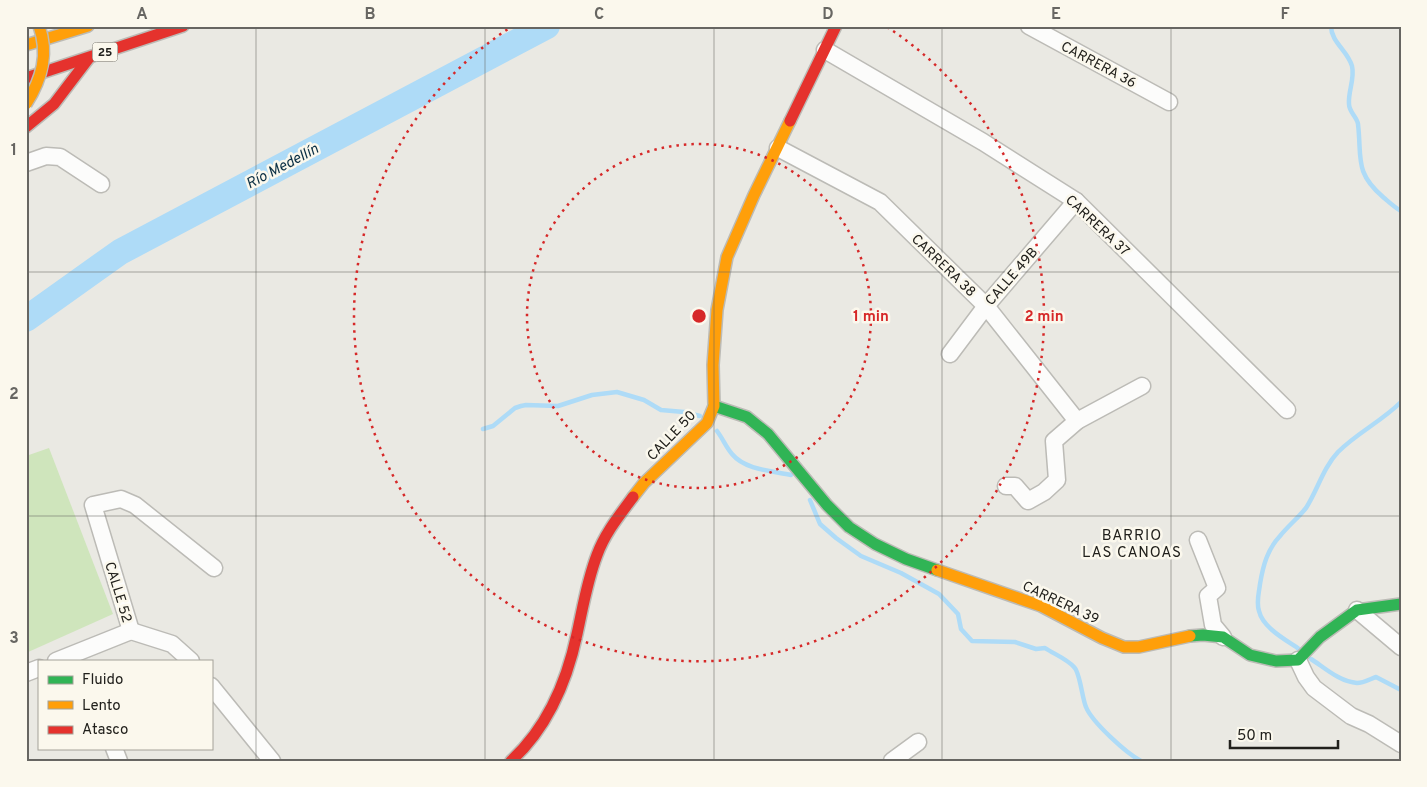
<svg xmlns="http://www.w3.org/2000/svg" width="1427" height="787" viewBox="0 0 1427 787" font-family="Overpass,sans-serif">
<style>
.green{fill:#cfe5bc}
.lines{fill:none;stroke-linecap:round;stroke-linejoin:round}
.stream{stroke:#aedbf7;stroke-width:4.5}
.river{stroke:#aedbf7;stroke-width:26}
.street-casing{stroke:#bcbbb6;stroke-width:19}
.fast-casing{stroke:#bcbbb6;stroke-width:14}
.slow-casing{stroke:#bcbbb6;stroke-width:14}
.jam-casing{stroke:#bcbbb6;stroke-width:14}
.street{stroke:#fcfcfb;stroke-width:16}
.fast{stroke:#30b455;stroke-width:11}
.slow{stroke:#ff9f0a;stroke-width:11}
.jam{stroke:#e5322d;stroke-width:11}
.slow-bridge-casing{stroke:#bcbbb6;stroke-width:14;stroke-linecap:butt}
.slow-bridge{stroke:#ff9f0a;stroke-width:11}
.grid{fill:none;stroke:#676662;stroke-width:1;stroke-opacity:0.55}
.ring{fill:none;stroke:#d62828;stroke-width:2.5;stroke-dasharray:2.5 5}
.labels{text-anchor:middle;stroke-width:5;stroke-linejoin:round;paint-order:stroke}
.shield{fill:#fbf8ed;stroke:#62615b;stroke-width:1}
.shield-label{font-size:12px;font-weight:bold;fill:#21201c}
.street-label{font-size:14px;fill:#21201c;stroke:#fbf8ed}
.water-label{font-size:15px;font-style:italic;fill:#0a2f44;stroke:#fbf8ed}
.neighbourhood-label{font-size:15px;letter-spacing:1px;fill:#21201c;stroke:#fbf8ed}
.centre{fill:#d62828;stroke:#fbf8ed;stroke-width:2.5}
.ring-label{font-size:15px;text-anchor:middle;font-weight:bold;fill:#d62828;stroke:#fbf8ed;stroke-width:5;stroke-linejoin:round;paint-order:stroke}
.neatline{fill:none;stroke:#676662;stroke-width:2}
.grid-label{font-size:16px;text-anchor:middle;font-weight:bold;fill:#676662}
</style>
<rect width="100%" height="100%" fill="#eae9e3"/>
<path class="green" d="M49,448l64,166 -87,39v-197z"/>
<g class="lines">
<g class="stream">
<path d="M1331,26c0,16 17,25 21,40 3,13 -4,25 -3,38 0,8 8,13 9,20 4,34 -4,48 25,73 6,5 11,10 18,14"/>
<path d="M483,429l10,-3 22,-18 6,-2 5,-1 32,1 34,-11 25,-3 27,8 17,10 23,2 16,4"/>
<path d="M717,431c6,8 9,16 15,23 13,16 41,17 59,21"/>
<path d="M810,500l10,24 16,14 25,18 40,17 38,21 19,20 3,15 11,12 43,1 21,7 9,-1c9,6 22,11 29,19 6,5 8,31 12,40 6,15 40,46 55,54"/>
<path d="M1299,649c-13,-9 -36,-21 -40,-38 -3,-9 0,-18 1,-27 3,-18 7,-34 20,-48 8,-10 18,-18 26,-28 12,-19 17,-40 32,-56 19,-19 44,-31 63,-50"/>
<path d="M1311,659c14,9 29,23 46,24 7,0 13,-4 19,-6l25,13"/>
</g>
<path class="river" d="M26,319l94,-67 427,-226"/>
<defs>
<g id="street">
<path d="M1029,26l140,76"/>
<path d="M825,50l158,92 93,59 211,209"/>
<path d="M778,148l102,54 106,104 91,115"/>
<path d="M26,163l20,-7 14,1 41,27"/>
<path d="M950,354l36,-48 90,-105"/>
<path d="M1006,486h9l13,15 16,-9 13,-12 -3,-39 23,-20 65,-35"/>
<path d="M1198,540l19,48 -9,8 5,29 10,12"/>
<path d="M1357,610l44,37"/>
<path d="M131,631l-38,-126 28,-6 14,6 79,63"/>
<path d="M131,631l41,13 19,17"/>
<path d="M1298,660l8,17 8,11 37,28 18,8 32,20"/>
<path d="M56,661l75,-30"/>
<path d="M26,673l13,-5"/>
<path d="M211,686l61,75"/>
<path d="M114,748l5,13"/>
<path d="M892,761l26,-19"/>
</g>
<g id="fast">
<path d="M714,406l33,11 21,17 59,71 22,22 26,17 31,15 31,11"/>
<path d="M1190,636l13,-1 20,2 27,18 26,6 22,-1 22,-23 37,-27 44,-6"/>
</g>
<g id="slow">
<path d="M26,45l62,-19"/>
<path d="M633,497l11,-14 63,-60 7,-17 -1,-41 4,-55 10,-53 27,-62 36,-74"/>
<path d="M937,570l104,36 61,32 22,9h15l51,-11"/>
</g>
<g id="jam">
<path d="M26,78l157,-52"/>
<path d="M790,121l46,-95"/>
<path d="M26,127l28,-23 35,-46"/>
<path d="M511,761c36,-33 56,-80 66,-127 6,-27 10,-53 20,-79 8,-22 22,-39 36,-58"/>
</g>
</defs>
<use href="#street" class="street-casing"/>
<use href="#fast" class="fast-casing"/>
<use href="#slow" class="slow-casing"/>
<use href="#jam" class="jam-casing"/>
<use href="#street" class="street"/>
<use href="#fast" class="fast"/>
<use href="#slow" class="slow"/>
<use href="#jam" class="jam"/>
<defs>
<path id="slow-bridge" d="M26,104c16,-25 23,-50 13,-78"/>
</defs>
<use href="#slow-bridge" class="slow-bridge-casing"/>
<use href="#slow-bridge" class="slow-bridge"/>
</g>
<path class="grid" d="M256,26v735M485,26v735M714,26v735M942,26v735M1171,26v735M26,272h1375M26,516h1375"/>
<g class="ring">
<circle cx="699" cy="316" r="172"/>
<path d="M887 27A345 345 0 1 1 511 27"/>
</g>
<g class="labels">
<rect class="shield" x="92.5" y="42.5" width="25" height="19" rx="4"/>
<g class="shield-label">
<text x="105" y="56">25</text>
</g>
<g class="street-label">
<text transform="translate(1099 64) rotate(28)" y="5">CARRERA 36</text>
<text transform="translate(1098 225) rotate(43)" y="5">CARRERA 37</text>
<text transform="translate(944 265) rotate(44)" y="5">CARRERA 38</text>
<text transform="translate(1011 276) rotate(-49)" y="5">CALLE 49B</text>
<text transform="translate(671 435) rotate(-46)" y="5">CALLE 50</text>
<text transform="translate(119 592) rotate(73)" y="5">CALLE 52</text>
<text transform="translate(1061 602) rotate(25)" y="5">CARRERA 39</text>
</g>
<g class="water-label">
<text transform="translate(282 166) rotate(-28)" y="5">Río Medellín</text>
</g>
<g class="neighbourhood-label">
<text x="1132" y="540">BARRIO<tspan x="1132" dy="17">LAS CANOAS</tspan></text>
</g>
</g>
<circle cx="699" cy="316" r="8" class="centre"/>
<g class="ring-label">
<text x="871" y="321">1 min</text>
<text x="1044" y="321">2 min</text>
</g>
<rect width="1427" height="787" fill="none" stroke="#fbf8ed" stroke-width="55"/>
<rect x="38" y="660" width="175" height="90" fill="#fbf8ed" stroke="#a4a299"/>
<rect x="48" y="676" width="25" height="8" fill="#30b455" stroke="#a4a299"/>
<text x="82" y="684" font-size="15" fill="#21201c">Fluido</text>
<rect x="48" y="701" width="25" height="8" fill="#ff9f0a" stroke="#a4a299"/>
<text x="82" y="710" font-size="15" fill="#21201c">Lento</text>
<rect x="48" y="726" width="25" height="8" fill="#e5322d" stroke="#a4a299"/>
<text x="82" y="734" font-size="15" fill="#21201c">Atasco</text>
<path d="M1230 740v8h108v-8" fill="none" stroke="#21201c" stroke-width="2.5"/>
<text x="1237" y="740" font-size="15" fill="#21201c" stroke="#fbf8ed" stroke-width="4" paint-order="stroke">50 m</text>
<rect x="28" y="28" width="1372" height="732" class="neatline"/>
<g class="grid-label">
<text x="142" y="19">A</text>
<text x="370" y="19">B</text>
<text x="599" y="19">C</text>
<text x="828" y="19">D</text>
<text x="1056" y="19">E</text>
<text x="1285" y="19">F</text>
<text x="14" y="155">1</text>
<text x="14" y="399">2</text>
<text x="14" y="643">3</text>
</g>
</svg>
